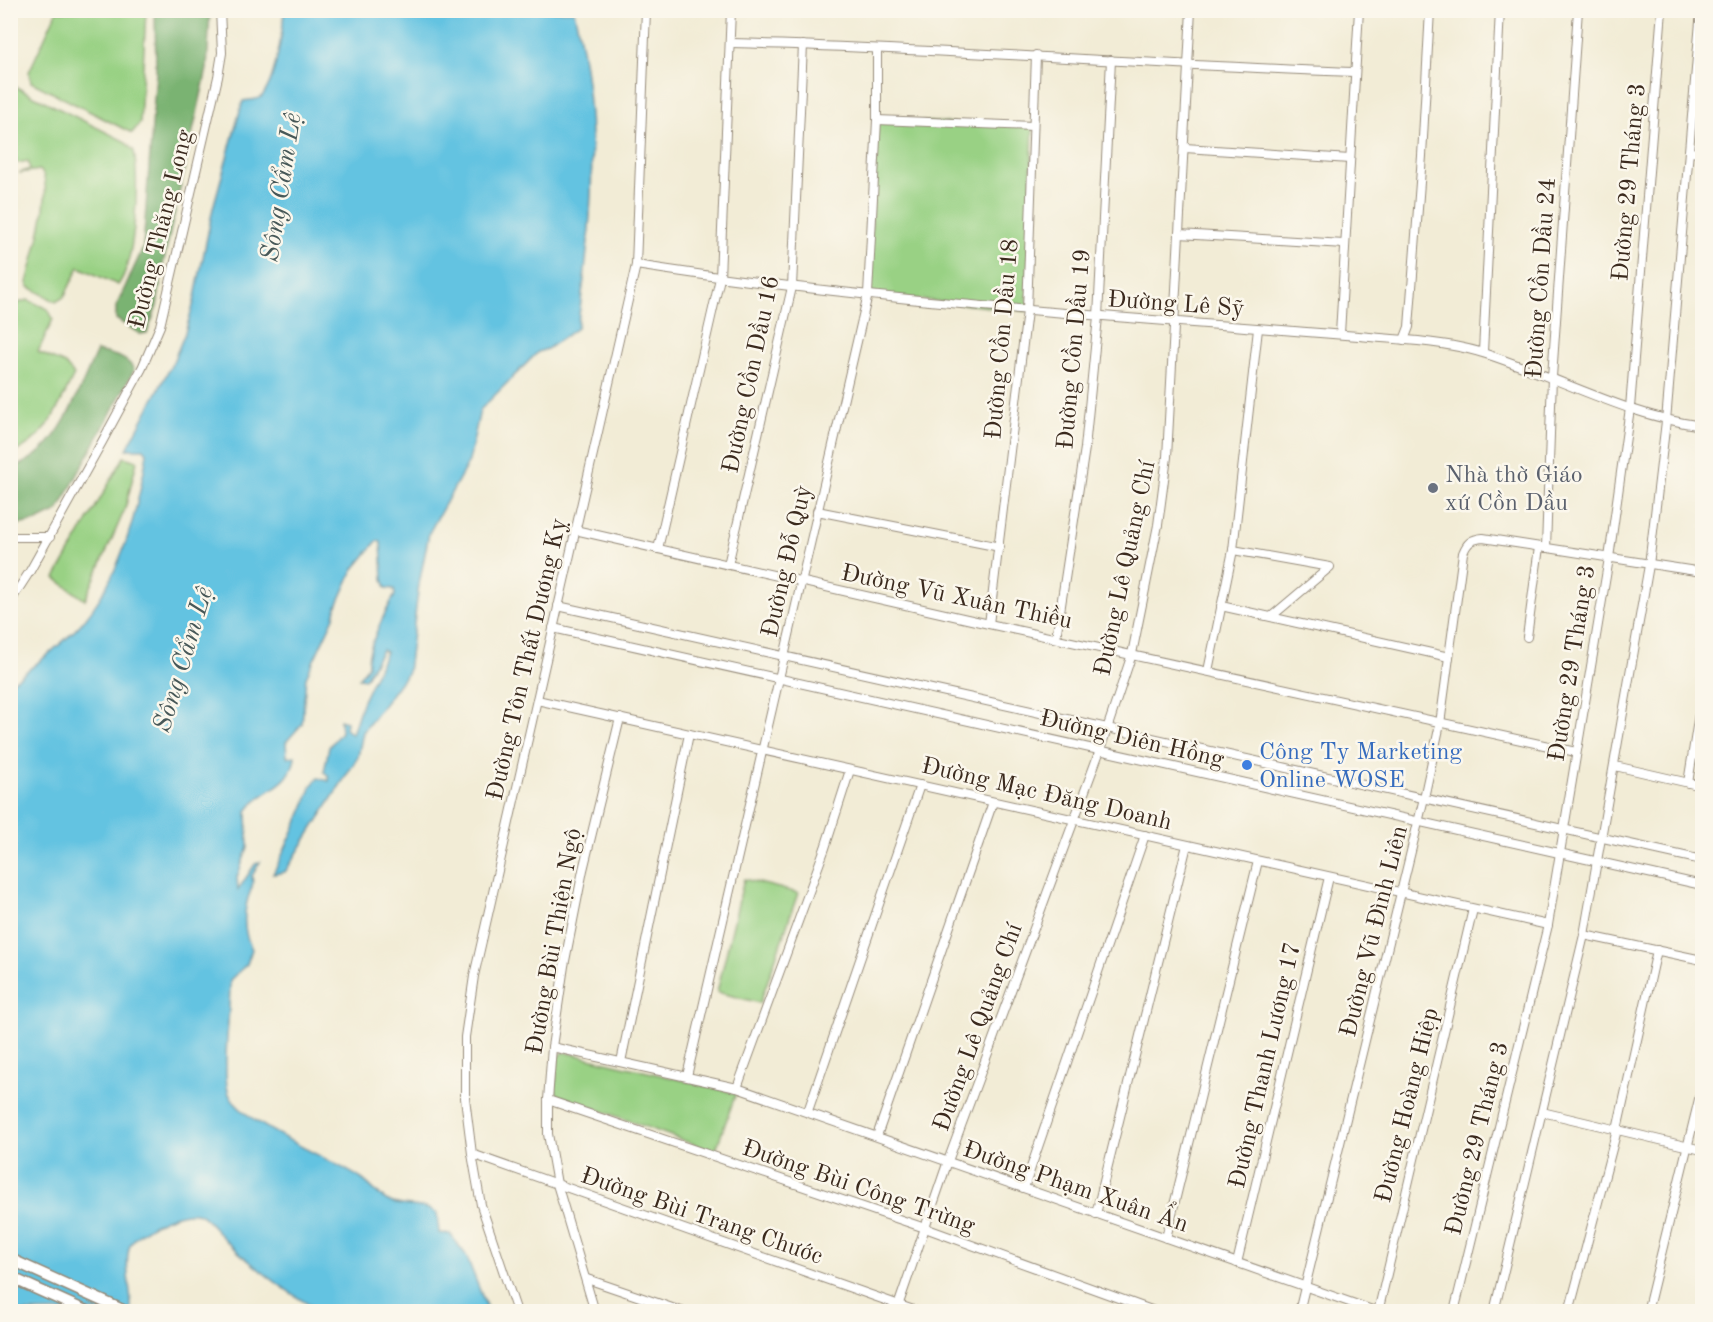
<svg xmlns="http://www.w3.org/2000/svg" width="1713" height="1322" viewBox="0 0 1713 1322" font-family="'Old Standard TT',serif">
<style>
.green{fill:#99d184;stroke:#6a7e51;stroke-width:1.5}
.forest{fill:#7ab372;stroke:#5a6e48;stroke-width:1.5}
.water{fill:#63c3e1;stroke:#4f7680;stroke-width:1.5}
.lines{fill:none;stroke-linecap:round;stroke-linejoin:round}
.minor-casing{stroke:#968b7a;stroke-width:10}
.major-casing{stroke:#968b7a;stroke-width:13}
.minor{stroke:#fff;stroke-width:8}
.major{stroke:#fff;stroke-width:10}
.worship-dot{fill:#6b7280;stroke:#fbf7ec;stroke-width:2}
.shop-dot{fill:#3f7fe0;stroke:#fbf7ec;stroke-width:2}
.labels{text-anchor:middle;stroke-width:5;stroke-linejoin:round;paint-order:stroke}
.street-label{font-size:24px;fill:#3b2a1e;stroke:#fbf7ec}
.worship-label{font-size:24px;fill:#5b616d;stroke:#fbf7ec;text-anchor:start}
.shop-label{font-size:24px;fill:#366cbe;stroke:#fbf7ec;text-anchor:start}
.water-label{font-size:26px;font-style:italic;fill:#475858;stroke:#fbf7ec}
</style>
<rect width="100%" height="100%" fill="#fbf7ec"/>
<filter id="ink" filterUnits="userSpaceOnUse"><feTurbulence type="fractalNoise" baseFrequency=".0167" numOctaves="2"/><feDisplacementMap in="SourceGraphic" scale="12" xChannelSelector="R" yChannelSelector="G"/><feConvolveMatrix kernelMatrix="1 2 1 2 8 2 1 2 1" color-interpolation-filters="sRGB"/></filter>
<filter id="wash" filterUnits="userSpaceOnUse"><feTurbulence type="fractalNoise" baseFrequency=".008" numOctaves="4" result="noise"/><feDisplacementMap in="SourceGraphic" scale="24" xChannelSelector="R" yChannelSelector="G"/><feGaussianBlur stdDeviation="1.35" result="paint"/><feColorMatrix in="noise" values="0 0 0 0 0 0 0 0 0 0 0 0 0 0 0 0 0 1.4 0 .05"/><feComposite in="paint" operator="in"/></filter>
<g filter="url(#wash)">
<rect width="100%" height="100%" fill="#f2ecd6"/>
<g class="green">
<path d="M57,11h89l-6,112 -8,10 -101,-51 -2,-10z"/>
<path d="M10,84l114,57 10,10c5,29 2,111 -16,134l-39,-18 -15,30 -8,5 -27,-15 -2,-4c5,-21 29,-98 13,-113l-21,3 11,-4 -2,-8 -11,2 -6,-18z"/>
<path d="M877,120l156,6 -6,185 -159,-17z"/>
<path d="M28,300l20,9 5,10 -15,33 27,12 9,11c-17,34 -26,63 -63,79v-140l7,-11z"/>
<path d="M124,457l13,4 -12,48 -40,91 -30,-22z"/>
<path d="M744,879l54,14 -38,110 -43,-11z"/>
<path d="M564,1052l172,41 -21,59 -157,-57 -3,-5 3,-34z"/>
</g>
<g class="forest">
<path d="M155,11h55l-3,58 -44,195 -6,42 -10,27 -7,1 -24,-15v-12l27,-59 13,-176z"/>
<path d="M97,351c14,4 31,5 37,19l-76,141 -21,10 -26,5v-58c50,-15 65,-74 86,-117z"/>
</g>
<path class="water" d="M284,11h290c26,104 20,212 3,317l-30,21 -9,3 -58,58 -11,51 -40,72 -10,51 -11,88 -45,60 -5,25 -73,115 -12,2c6,-12 38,-80 38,-88l7,-8 11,3v-5l-5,-4 5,-25 12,-15 -1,-12 6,2 -1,7 7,5 10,-31 24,-51 -4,-2 -17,29 -6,-1 9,-12c-2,-16 18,-56 27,-71l-1,-6 -8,-1 -3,-9 -2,-37 -4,-1 -24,29 -17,38 -2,9 -28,60 -4,47 -16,18 1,15 8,-1c-3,32 -32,31 -48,55l1,36 -11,30 1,13 17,-26 5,-2 -8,14c2,10 -1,13 -4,22 -5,18 -5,35 4,51l-5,15 -17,16c1,26 -9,94 -1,114 12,30 104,65 131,84 10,6 18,18 28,23 15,8 35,2 49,12l2,20 11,1 16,21 22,56h-168c-33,-18 -64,-43 -92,-68 -9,-8 -19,-24 -29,-29 -17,-7 -66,17 -70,34 -5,21 3,42 2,63l-120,1v-625l1,-5c20,-14 58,-44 73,-63 37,-46 53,-109 62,-166l-3,-4h-17l46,-87 12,-29 9,-31 19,-94 28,-101 2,-6c6,-2 13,0 18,-4 14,-13 22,-67 23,-86z"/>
</g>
<g filter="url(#ink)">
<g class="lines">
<defs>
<g id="minor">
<path d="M731,43c208,5 415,22 623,29"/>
<path d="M877,120l156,6"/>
<path d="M1185,148l165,11"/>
<path d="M1689,152l13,1"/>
<path d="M1179,234l165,10"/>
<path d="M636,265c255,40 513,53 770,75 25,2 56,6 80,14 72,23 141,62 216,72"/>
<path d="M1340,334l19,-324"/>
<path d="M1404,340l5,-13 13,-171 8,-146"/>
<path d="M1483,352l17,-342"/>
<path d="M817,511l183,36"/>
<path d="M575,530l414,94 587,128"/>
<path d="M10,537h40"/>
<path d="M1546,548l6,-171 26,-367"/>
<path d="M658,549l62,-271 11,-268"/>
<path d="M1233,550l97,17 -58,49"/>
<path d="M728,565l64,-278 11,-242"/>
<path d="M10,602l20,-31 72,-129 40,-74 18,-42 58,-249 4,-24 -2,-43"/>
<path d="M558,606l1144,254"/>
<path d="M1221,606l228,51"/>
<path d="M989,624l38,-313 9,-256"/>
<path d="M553,628l1149,257"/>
<path d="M1527,637l12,-90"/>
<path d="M1056,638l29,-190 13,-131 13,-257"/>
<path d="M1208,671l25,-121 25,-221"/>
<path d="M537,700l1011,225"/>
<path d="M1615,766l87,20"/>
<path d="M1688,783l14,-88"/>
<path d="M1584,935l118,25"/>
<path d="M552,1047l185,41 641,224"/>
<path d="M621,1062l68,-328"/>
<path d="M687,1076l181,-782 9,-174v-71"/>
<path d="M737,1088l88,-240 25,-78"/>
<path d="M548,1100l377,128 232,84"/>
<path d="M808,1111l112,-326"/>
<path d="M1542,1112l160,38"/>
<path d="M877,1136l116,-334"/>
<path d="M472,1154l447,158"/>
<path d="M1024,1188l121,-353"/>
<path d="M1096,1214l91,-369"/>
<path d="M1166,1238l92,-377"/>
<path d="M1237,1263l92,-386"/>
<path d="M587,1279l97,33"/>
<path d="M517,1312l-36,-107 -9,-51 -7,-56v-61l9,-61 162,-711 10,-255"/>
<path d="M595,1312l-38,-128 -9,-50v-34l4,-53 12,-81 19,-96 37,-152"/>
<path d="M896,1312l52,-151 152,-411 32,-96 26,-129 9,-68 24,-447"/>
<path d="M1299,1312l125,-514 16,-74 23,-171c4,-10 8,-14 20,-15l219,34"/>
<path d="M1378,1312l95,-403"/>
<path d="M1454,1312l94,-387 61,-367 21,-150 32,-398"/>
<path d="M1494,1312l90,-377 65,-370 17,-144 35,-411"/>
<path d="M1569,1312l48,-182 40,-180"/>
<path d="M1647,1312l55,-225"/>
</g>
<g id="major">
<path d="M10,1259l117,53"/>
<path d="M10,1277l78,35"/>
</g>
</defs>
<use href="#minor" class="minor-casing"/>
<use href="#major" class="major-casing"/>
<use href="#minor" class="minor"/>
<use href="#major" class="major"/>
</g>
</g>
<circle class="worship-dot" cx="1433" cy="488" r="6"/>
<circle class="shop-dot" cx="1247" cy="765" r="6"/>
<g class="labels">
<g class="street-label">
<text transform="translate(1628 182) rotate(-85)" y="8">Đường 29 Tháng 3</text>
<text transform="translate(160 229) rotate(-76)" y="8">Đường Thăng Long</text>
<text transform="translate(1540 278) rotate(-86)" y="8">Đường Cồn Dầu 24</text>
<text transform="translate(1176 303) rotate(4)" y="8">Đường Lê Sỹ</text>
<text transform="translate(1001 339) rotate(-85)" y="8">Đường Cồn Dầu 18</text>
<text transform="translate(1073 349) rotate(-85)" y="8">Đường Cồn Dầu 19</text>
<text transform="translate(750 374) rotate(-78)" y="8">Đường Cồn Dầu 16</text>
<text transform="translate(786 561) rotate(-77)" y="8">Đường Đỗ Quỳ</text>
<text transform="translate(1124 568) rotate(-78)" y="8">Đường Lê Quảng Chí</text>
<text transform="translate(957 596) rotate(12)" y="8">Đường Vũ Xuân Thiều</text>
<text transform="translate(526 659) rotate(-77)" y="8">Đường Tôn Thất Dương Kỵ</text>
<text transform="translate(1571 663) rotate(-81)" y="8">Đường 29 Tháng 3</text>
<text transform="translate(1132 738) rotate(13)" y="8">Đường Diên Hồng</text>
<text transform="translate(1047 793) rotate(13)" y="8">Đường Mạc Đăng Doanh</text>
<text transform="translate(1373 931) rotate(-76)" y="8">Đường Vũ Đình Liên</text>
<text transform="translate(553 941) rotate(-80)" y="8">Đường Bùi Thiện Ngộ</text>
<text transform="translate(977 1027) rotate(-70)" y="8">Đường Lê Quảng Chí</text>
<text transform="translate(1264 1065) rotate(-77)" y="8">Đường Thanh Lương 17</text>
<text transform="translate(1406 1105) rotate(-76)" y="8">Đường Hoàng Hiệp</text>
<text transform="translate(1476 1138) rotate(-76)" y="8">Đường 29 Tháng 3</text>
<text transform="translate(859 1186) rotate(19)" y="8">Đường Bùi Công Trừng</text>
<text transform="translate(1076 1186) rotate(19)" y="8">Đường Phạm Xuân Ẩn</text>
<text transform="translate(702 1215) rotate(19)" y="8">Đường Bùi Trang Chước</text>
</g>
<g class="worship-label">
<text x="1445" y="482">Nhà thờ Giáo<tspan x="1445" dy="28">xứ Cồn Dầu</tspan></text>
</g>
<g class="shop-label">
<text x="1259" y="759">Công Ty Marketing<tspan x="1259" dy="28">Online WOSE</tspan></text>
</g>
<g class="water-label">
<text transform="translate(280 187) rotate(-81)" y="9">Sông Cẩm Lệ</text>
<text transform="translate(182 659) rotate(-73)" y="9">Sông Cẩm Lệ</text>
</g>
</g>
<rect width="1713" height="1322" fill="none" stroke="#fbf7ec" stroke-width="36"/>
</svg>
